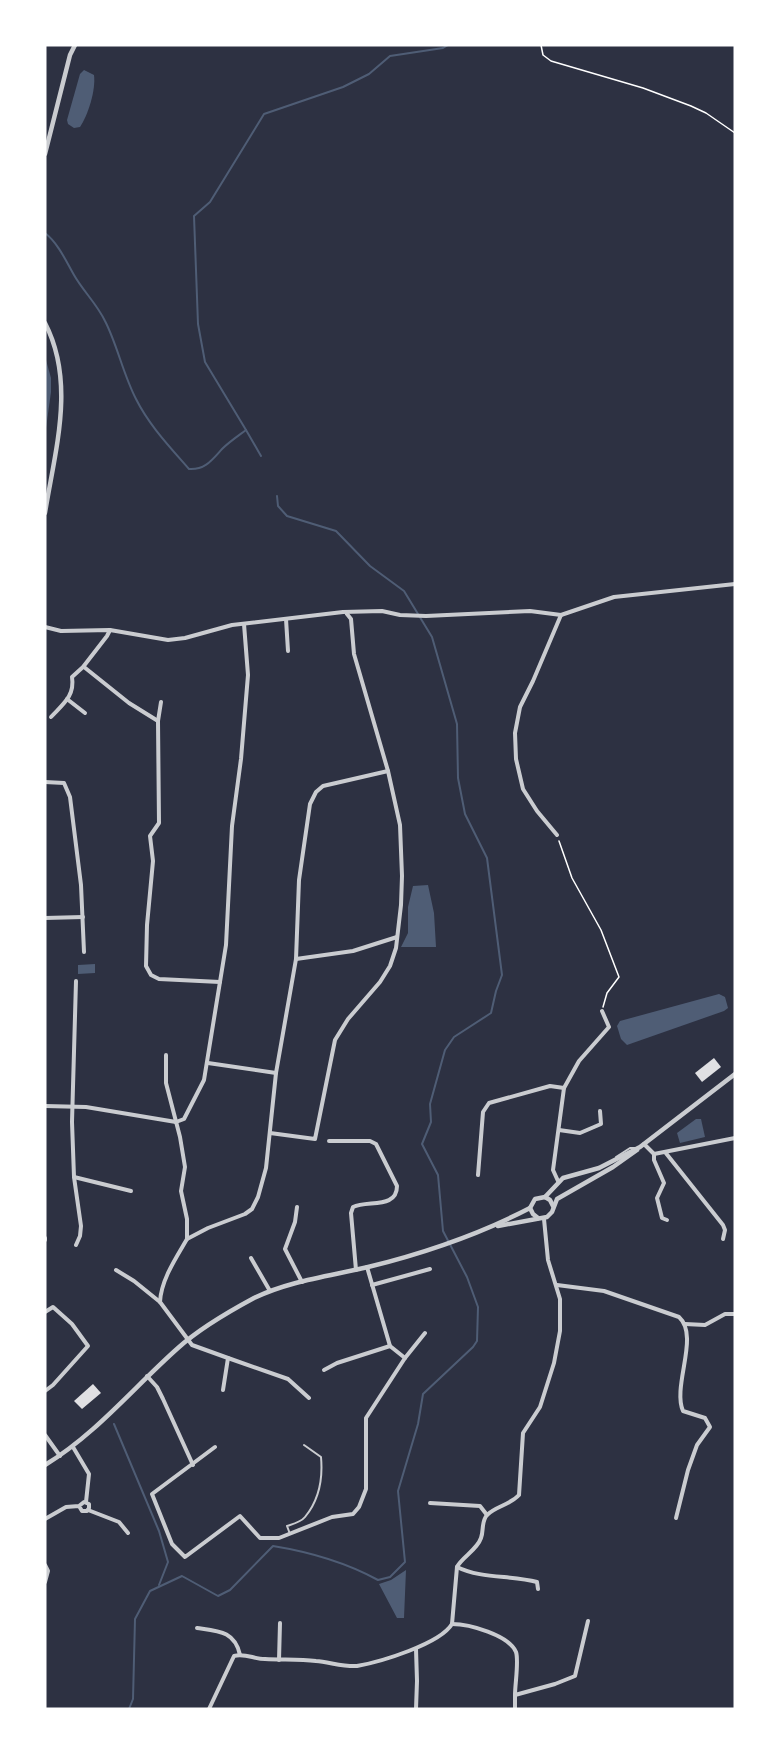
<svg xmlns="http://www.w3.org/2000/svg" width="780" height="1754" viewBox="0 0 780 1754" font-family="Quicksand,sans-serif">
<style>
.water{fill:#4f5d75}
.lines{fill:none;stroke-linecap:round;stroke-linejoin:round}
.stream{stroke:#4f5d75;stroke-width:2}
.building{fill:#e0e0e3}
.path{stroke:#fff;stroke-width:1.5}
.service{stroke:#caccd0;stroke-width:2}
.minor{stroke:#caccd0;stroke-width:4}
.tertiary{stroke:#caccd0;stroke-width:4.5}
</style>
<rect width="100%" height="100%" fill="#2d3142"/>
<g class="water">
<path d="M84,70l10,5c2,15 -6,40 -14,52l-6,1 -6,-4 -1,-4 13,-46z"/>
<path d="M45,360h1l5,18v14l-5,36z"/>
<path d="M428,885l6,28 2,34h-35l7,-14v-26l5,-21z"/>
<path d="M95,964v9l-17,1v-9z"/>
<path d="M719,994l6,3 3,11 -4,3 -97,34 -6,-6 -4,-13 3,-5z"/>
<path d="M696,1119h5l4,18 -25,6 -3,-10z"/>
<path d="M406,1570l-2,48h-7l-18,-34 12,-4z"/>
</g>
<g class="lines">
<g class="stream">
<path d="M45,233c13,10 21,28 29,42 9,16 23,29 31,46 12,23 18,53 31,78 13,26 33,47 53,70 16,1 23,-9 33,-20 7,-7 16,-13 24,-19l15,26"/>
<path d="M246,430l-41,-68 -7,-38 -4,-108 16,-14 54,-88 79,-27 26,-13 21,-18 53,-8 5,-3"/>
<path d="M114,1424l45,107 9,31 -9,23"/>
<path d="M129,1709l4,-10 2,-80 15,-28 32,-15 36,20 12,-6 43,-44c37,6 72,16 105,34l12,-3 15,-15 -7,-71 20,-67 5,-30 50,-47 4,-6 1,-34 -11,-30 -24,-46 -5,-56 -16,-31 9,-22 -1,-18 15,-54 9,-13 37,-24 5,-22 6,-16 -15,-117 -22,-44 -7,-36 -1,-54 -25,-87 -28,-46 -34,-25 -34,-35 -49,-15 -9,-10 -1,-10"/>
</g>
</g>
<g class="building">
<path d="M714,1058l7,9 -19,15 -7,-9z"/>
<path d="M93,1384l8,9 -19,16 -8,-8z"/>
</g>
<g class="lines">
<g class="path">
<path d="M541,45l2,10 8,6 92,27 48,18 15,7 29,20"/>
<path d="M559,841l13,37 29,52 18,47 -12,16 -4,14"/>
</g>
<g class="service">
<path d="M616,1157l14,-9h5"/>
<path d="M290,1534l-3,-8c6,-2 14,-4 18,-9 14,-17 18,-38 16,-60l-17,-12"/>
</g>
<g class="minor">
<path d="M286,619l2,32"/>
<path d="M45,627l16,4 49,-1 58,10 17,-2 47,-13 111,-13 39,-1 18,4 26,1 104,-5 31,4 53,-18 121,-13"/>
<path d="M84,667l45,36 29,18"/>
<path d="M67,699l18,14"/>
<path d="M161,702l-3,19 1,102 -9,13 3,25 -6,64 -1,41 5,9 8,4 61,3"/>
<path d="M51,717c12,-13 24,-21 21,-40l11,-10 24,-31 3,-6"/>
<path d="M45,782l19,1 6,14 11,88 3,67"/>
<path d="M557,835l-20,-24 -14,-22 -7,-30 -1,-26 5,-26 13,-26 28,-66"/>
<path d="M45,918l38,-1"/>
<path d="M296,959l57,-8 44,-14"/>
<path d="M76,981l-4,141 2,55 7,49 -1,10 -4,9"/>
<path d="M208,1063l68,10"/>
<path d="M45,1106l41,1 90,15"/>
<path d="M176,1122l8,-3 20,-39 22,-135 6,-119 9,-67 7,-84 -4,-51"/>
<path d="M559,1130l21,3 21,-9 -1,-13"/>
<path d="M270,1133l45,6 20,-99 13,-21 32,-37 10,-16 6,-18 5,-43 1,-29 -2,-51 -12,-54 -34,-117 -3,-35 -4,-5"/>
<path d="M329,1141h41l6,3 21,42c0,23 -29,14 -44,21l-2,6 5,57"/>
<path d="M644,1144l10,10"/>
<path d="M665,1152l58,73 2,5 -2,9"/>
<path d="M654,1154l81,-16"/>
<path d="M654,1154v6l10,23 -7,15 5,20 5,2"/>
<path d="M478,1175l5,-63 6,-9 61,-17 14,2"/>
<path d="M74,1177l57,14"/>
<path d="M558,1181l-5,-11 11,-82 15,-27 30,-34 -7,-16"/>
<path d="M297,1207l-2,15 -10,27 17,33"/>
<path d="M45,1238v2"/>
<path d="M187,1239l21,-11 37,-14 7,-5 6,-12 8,-29 10,-95 20,-114 3,-79 11,-76 6,-12 7,-6 65,-15"/>
<path d="M251,1258l19,33"/>
<path d="M367,1267l23,79 15,12"/>
<path d="M116,1270l18,11 26,21 32,43 36,13 -5,32"/>
<path d="M372,1285l58,-16"/>
<path d="M557,1285l47,6 75,26c21,19 -7,69 4,94l22,7 5,9 -13,18 -9,25 -12,48"/>
<path d="M160,1302c1,-22 16,-44 27,-63v-20l-6,-28 4,-24 -5,-30 -14,-54v-28"/>
<path d="M45,1312l8,-5 19,17 16,22 -35,39 -8,6"/>
<path d="M685,1324l20,1 20,-11h10"/>
<path d="M228,1358l60,21 21,19"/>
<path d="M324,1370l13,-7 53,-17"/>
<path d="M147,1376l10,11 6,12 30,66"/>
<path d="M45,1435l15,21"/>
<path d="M73,1447l16,27 -3,28"/>
<path d="M215,1447l-63,47 20,50 13,13 55,-41 20,22h19l53,-21 21,-3 6,-7 7,-18v-71l39,-60 20,-25"/>
<path d="M430,1503l50,3 7,9"/>
<path d="M88,1510l31,12 9,11"/>
<path d="M45,1519l21,-12 13,-1 5,-4 5,2v4l-2,3h-5l-3,-5"/>
<path d="M45,1565l3,6 -3,11"/>
<path d="M457,1567c24,12 54,8 80,15l1,7"/>
<path d="M452,1624c17,0 57,11 64,28 3,9 -1,32 -1,43l40,-11 20,-8 13,-55"/>
<path d="M197,1628c21,3 38,3 43,27"/>
<path d="M416,1649l1,32 -1,28"/>
<path d="M279,1660l1,-37"/>
<path d="M209,1709l25,-53c11,-3 20,3 31,3 17,1 34,0 51,2 13,1 28,6 41,5 23,-4 83,-22 95,-42l5,-57c5,-10 20,-17 24,-29 3,-8 0,-16 6,-23 9,-9 23,-10 32,-20l4,-62 17,-26 14,-44 6,-32v-32l-12,-39 -4,-41"/>
<path d="M515,1709v-14"/>
</g>
<g class="tertiary">
<path d="M45,154l25,-99 5,-10"/>
<path d="M45,323c31,60 10,127 0,190"/>
<path d="M545,1197l18,-19 36,-10 41,-21 95,-73"/>
<path d="M538,1218l-5,-4 -3,-6 5,-9 10,-2 5,3 3,6"/>
<path d="M498,1226l49,-9 5,-5 5,-13 56,-32 24,-17"/>
<path d="M45,1465c51,-31 89,-78 133,-117 22,-20 50,-36 76,-50 35,-17 76,-22 114,-31 57,-14 110,-32 162,-59"/>
</g>
</g>
<rect width="780" height="1754" fill="none" stroke="#ffffff" stroke-width="93"/>
</svg>
